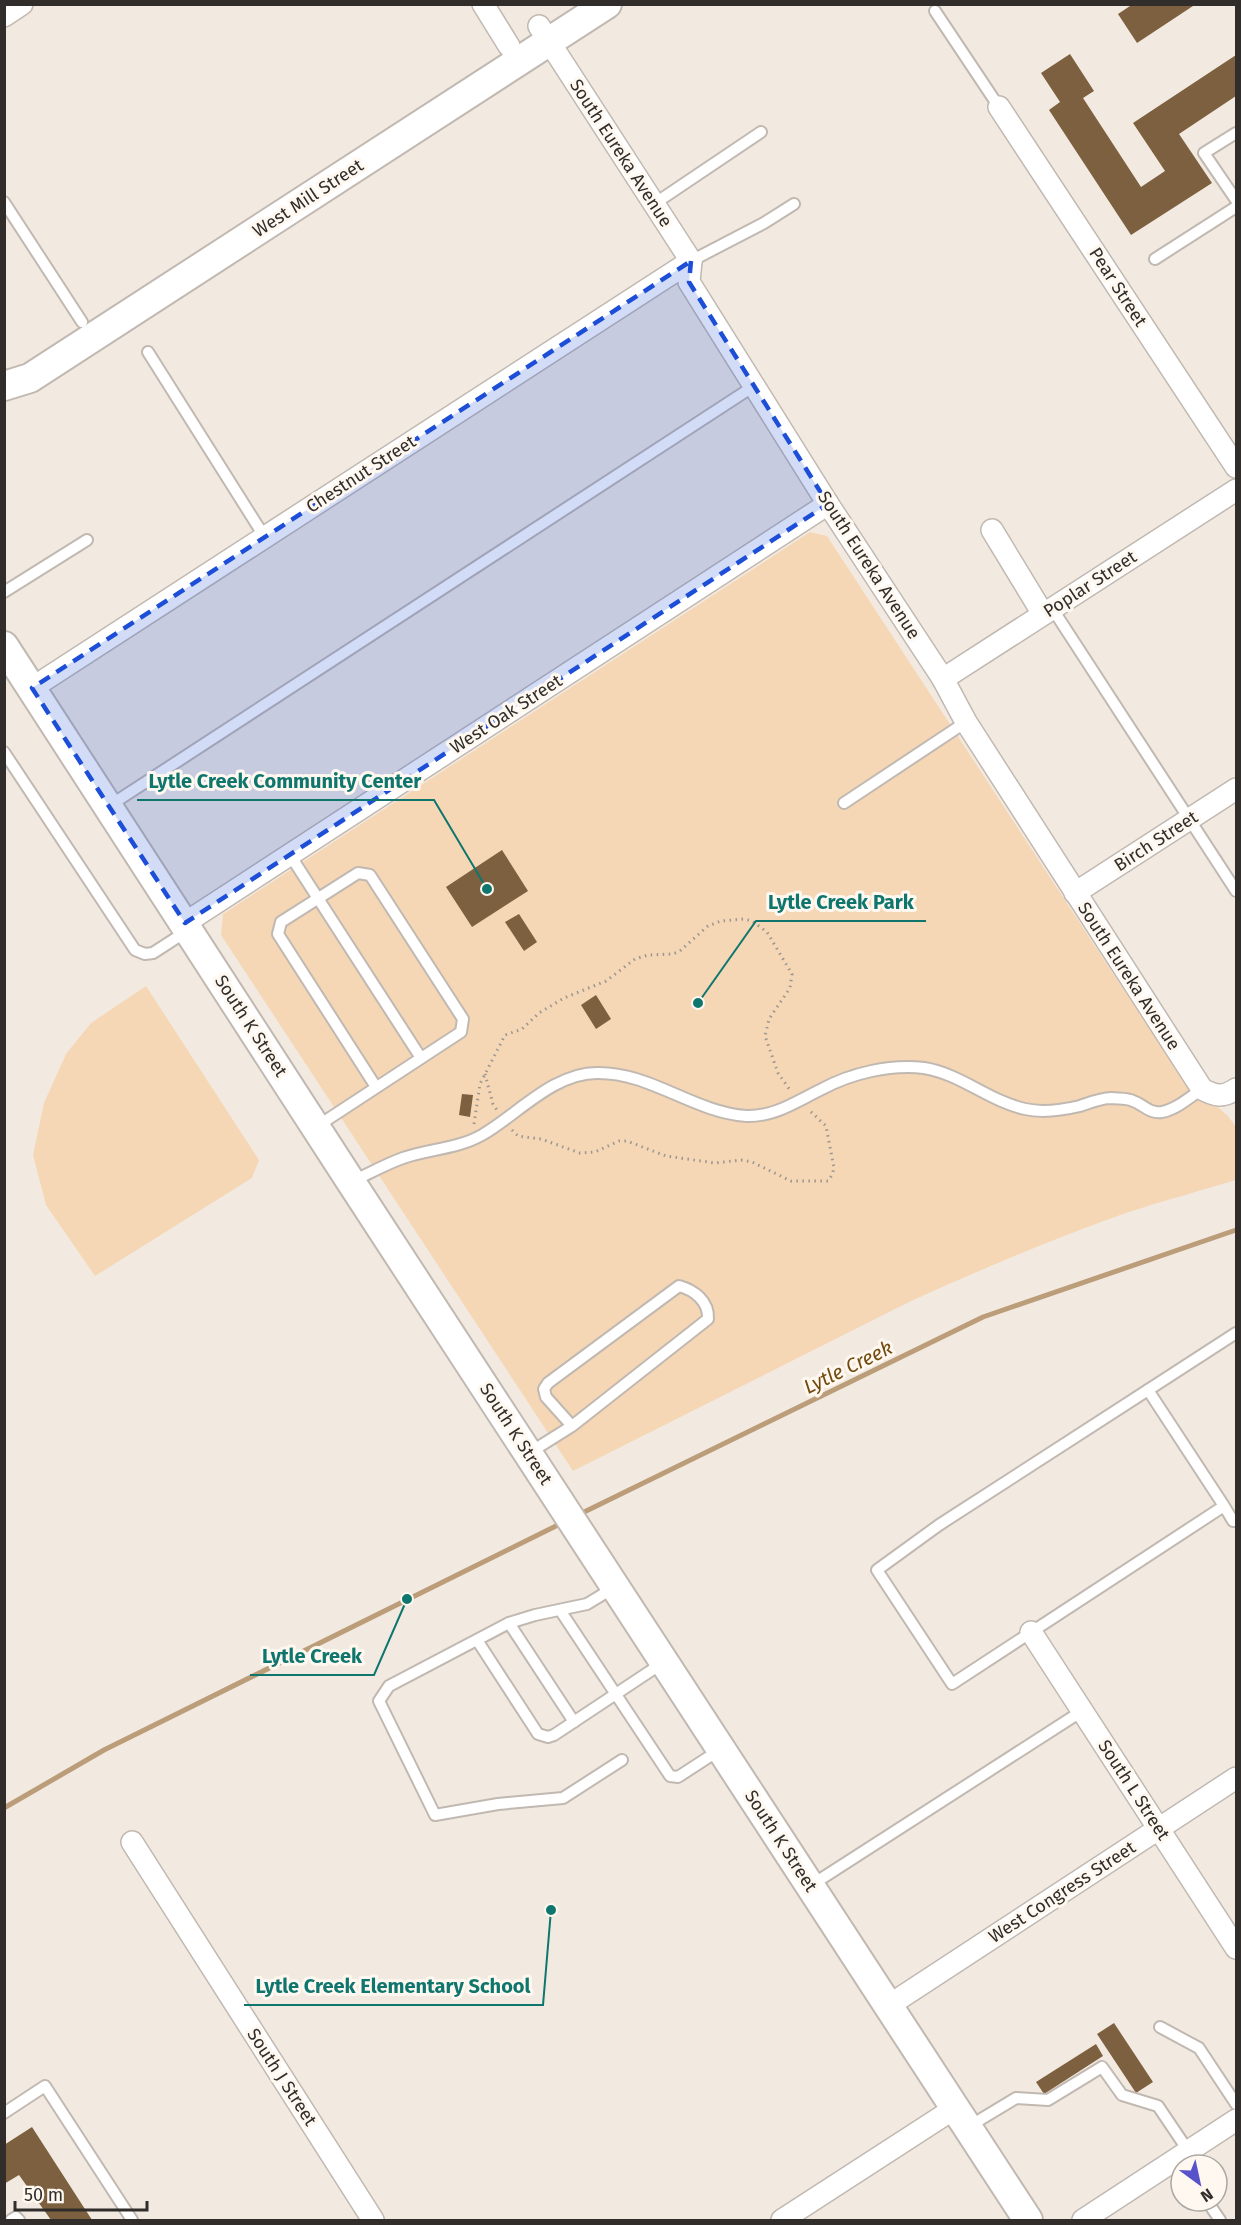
<svg xmlns="http://www.w3.org/2000/svg" width="1241" height="2225" viewBox="0 0 1241 2225" font-family="'Fira Sans',sans-serif">
<style>
.green{fill:#f5d7b6}
.lines{fill:none;stroke-linecap:round;stroke-linejoin:round}
.stream{stroke:#bc9d7a;stroke-width:5}
.building{fill:#7d603f}
.lane-casing{stroke:#c1b9b1;stroke-width:14}
.street-casing{stroke:#c1b9b1;stroke-width:24}
.secondary-casing{stroke:#c1b9b1;stroke-width:32}
.path{stroke:#9c9690;stroke-width:3;stroke-dasharray:1.5 4.5;stroke-linecap:butt}
.lane{stroke:#fff;stroke-width:10}
.street{stroke:#fff;stroke-width:21}
.secondary{stroke:#fff;stroke-width:28}
.marked{fill:#1d4ed8;fill-opacity:0.2;stroke:#1d4ed8;stroke-width:4.5;stroke-dasharray:12 8;stroke-linejoin:round}
.labels{text-anchor:middle;stroke-width:6;stroke-linejoin:round;paint-order:stroke}
.street-label{font-size:18px;fill:#302d2a;stroke:#fef8f0}
.water-label{font-size:20px;font-style:italic;fill:#734a0d;stroke:#fef8f0}
.leader{fill:none;stroke:#0f766e;stroke-width:2}
.callout-dot{fill:#0f766e;stroke:#fef8f0;stroke-width:2}
.callout-label{font-size:20px;text-anchor:middle;font-weight:bold;fill:#0f766e;stroke:#fef8f0;stroke-width:6;stroke-linejoin:round;paint-order:stroke}
</style>
<rect width="100%" height="100%" fill="#f2eae1"/>
<g class="green">
<path d="M810,532l17,4 349,534 52,46 8,11v53c-36,11 -74,21 -110,33 -74,26 -146,57 -217,89l-336,169 -352,-536 2,-21z"/>
<path d="M146,986l113,174 -7,18 -157,98 -49,-71 -13,-50 11,-52 22,-49 25,-31z"/>
</g>
<g class="lines">
<g class="stream">
<path d="M578,1515l405,-198 253,-87"/>
<path d="M4,1808l100,-58 458,-227"/>
</g>
</g>
<g class="building">
<path d="M1133,4h63l-59,39 -19,-29z"/>
<path d="M1070,54l24,37 -11,7 58,89 24,-16 -32,-48 103,-68v41l-57,38 33,49 -81,52 -82,-125 11,-8 -19,-29z"/>
<path d="M502,850l26,41 -56,36 -26,-40z"/>
<path d="M519,914l18,28 -13,9 -19,-29z"/>
<path d="M596,995l15,24 -15,10 -15,-24z"/>
<path d="M462,1094l11,1 -3,22 -11,-2z"/>
<path d="M1114,2023l39,59 -17,11 -39,-59z"/>
<path d="M1096,2044l7,12 -59,38 -8,-12z"/>
<path d="M32,2127l60,93h-41l-32,-45 -15,9v-39z"/>
</g>
<g class="lines">
<defs>
<g id="lane">
<path d="M935,11l64,96"/>
<path d="M1236,133l-32,20 32,47"/>
<path d="M4,202l78,120"/>
<path d="M654,204l107,-72"/>
<path d="M1155,259l81,-52"/>
<path d="M691,261l73,-38 30,-19"/>
<path d="M148,352l116,184"/>
<path d="M4,592l83,-52"/>
<path d="M1052,608l184,283"/>
<path d="M4,752l131,198 10,4 8,-1 34,-22"/>
<path d="M844,803l122,-81"/>
<path d="M109,806l645,-420"/>
<path d="M290,855l131,203"/>
<path d="M316,1127l145,-95 2,-13 -93,-144 -12,-2 -77,49 -3,12 98,153"/>
<path d="M353,1181c17,-8 33,-17 50,-23 26,-9 54,-9 79,-23 35,-20 71,-62 115,-62 53,-1 96,39 149,43 29,1 51,-15 76,-27 30,-16 68,-25 102,-21 37,6 65,33 101,41 17,4 38,1 55,-3 9,-3 21,-8 31,-8 7,1 16,0 22,3 11,4 17,13 29,11 15,-3 28,-15 40,-23"/>
<path d="M1148,1390l88,-57"/>
<path d="M529,1453l43,-27 136,-107c1,-18 -14,-29 -29,-33l-131,97 -4,6 2,8 26,29"/>
<path d="M1224,1506l-272,178 -75,-114 62,-45 209,-135 76,116 9,15h3"/>
<path d="M615,1587l-28,17 -52,11 -26,8 -120,63 -10,15 56,114 63,-11 65,-6 59,-38"/>
<path d="M560,1610l110,166 8,1 43,-28"/>
<path d="M509,1623l65,99"/>
<path d="M477,1640l61,94 10,3 6,-2 110,-73"/>
<path d="M810,1886l272,-175"/>
<path d="M1160,2027l39,21 37,56"/>
<path d="M4,2113l41,-27 87,134"/>
<path d="M968,2127l48,-29 32,2 54,-33 20,28 36,11 31,46"/>
<path d="M1207,2201l13,19"/>
<path d="M11,2220l5,-3 3,3"/>
</g>
<g id="street">
<path d="M483,4l26,42"/>
<path d="M4,16l18,-12"/>
<path d="M539,26l152,235 -2,21 139,222 115,175 23,43 236,367c13,7 21,9 34,0"/>
<path d="M999,107l237,360"/>
<path d="M992,530l51,84"/>
<path d="M943,679l293,-189"/>
<path d="M32,688l659,-427"/>
<path d="M1075,893l161,-104"/>
<path d="M185,923l643,-419"/>
<path d="M1031,1632l205,316"/>
<path d="M132,1842l241,378"/>
<path d="M888,2006l348,-228"/>
<path d="M782,2220l173,-112"/>
<path d="M1083,2220l153,-100"/>
</g>
<g id="secondary">
<path d="M4,386l26,-8 577,-374"/>
<path d="M4,646l347,536 677,1038"/>
</g>
</defs>
<use href="#lane" class="lane-casing"/>
<use href="#street" class="street-casing"/>
<use href="#secondary" class="secondary-casing"/>
<g class="path">
<path d="M485,1074l8,30 4,6"/>
<path d="M474,1124l6,-40 25,-49 17,-6 17,-16 25,-15 42,-17 29,-22 13,-4 25,-1 7,-3 28,-25 13,-5 23,-2 8,2 15,11 25,42 -2,14 -21,31 -4,17 13,37 12,17"/>
<path d="M512,1130l6,6 23,3 39,14 15,-1 24,-11h8l39,15 49,7 26,-3 11,2 39,19h37l4,-6 2,-7 -8,-42 -17,-16"/>
</g>
<use href="#lane" class="lane"/>
<use href="#street" class="street"/>
<use href="#secondary" class="secondary"/>
</g>
<path class="marked" d="M691,261l-2,21 139,222 -643,419 -153,-235z"/>
<g class="labels">
<g class="street-label">
<text transform="translate(621 153) rotate(57)" y="6">South Eureka Avenue</text>
<text transform="translate(308 198) rotate(-33)" y="6">West Mill Street</text>
<text transform="translate(1118 287) rotate(57)" y="6">Pear Street</text>
<text transform="translate(361 474) rotate(-33)" y="6">Chestnut Street</text>
<text transform="translate(869 565) rotate(57)" y="6">South Eureka Avenue</text>
<text transform="translate(1090 584) rotate(-33)" y="6">Poplar Street</text>
<text transform="translate(506 714) rotate(-33)" y="6">West Oak Street</text>
<text transform="translate(1156 841) rotate(-33)" y="6">Birch Street</text>
<text transform="translate(1129 976) rotate(57)" y="6">South Eureka Avenue</text>
<text transform="translate(251 1026) rotate(57)" y="6">South K Street</text>
<text transform="translate(516 1434) rotate(57)" y="6">South K Street</text>
<text transform="translate(1134 1790) rotate(57)" y="6">South L Street</text>
<text transform="translate(781 1841) rotate(57)" y="6">South K Street</text>
<text transform="translate(1062 1892) rotate(-33)" y="6">West Congress Street</text>
<text transform="translate(282 2077) rotate(57)" y="6">South J Street</text>
</g>
<g class="water-label">
<text transform="translate(848 1367) rotate(-26)" y="7">Lytle Creek</text>
</g>
</g>
<path class="leader" d="M487 889L434 800H137M698 1003L756 921H926M407 1599L374 1675H250M551 1910L543 2005H244"/>
<g class="callout-dot">
<circle cx="487" cy="889" r="6"/>
<circle cx="698" cy="1003" r="6"/>
<circle cx="407" cy="1599" r="6"/>
<circle cx="551" cy="1910" r="6"/>
</g>
<g class="callout-label">
<text x="285" y="788">Lytle Creek Community Center</text>
<text x="841" y="909">Lytle Creek Park</text>
<text x="312" y="1663">Lytle Creek</text>
<text x="393" y="1993">Lytle Creek Elementary School</text>
</g>
<rect width="1241" height="2225" fill="none" stroke="#302d2a" stroke-width="12"/>
<g transform="translate(1199 2183) rotate(147)"><circle r="28" fill="#fef8f0" stroke="#aca7a1" stroke-width="1.5"/>
<path d="M0-4.5L10 22L0 15L-10 22Z" fill="#5953cb"/>
<text y="-9" font-size="16" font-weight="bold" text-anchor="middle" fill="#302d2a">N</text>
</g>
<path d="M15 2201v9h132v-9" fill="none" stroke="#302d2a" stroke-width="3"/>
<text x="24" y="2201" font-size="18" fill="#302d2a" stroke="#fef8f0" stroke-width="4.5" paint-order="stroke">50 m</text>
</svg>
